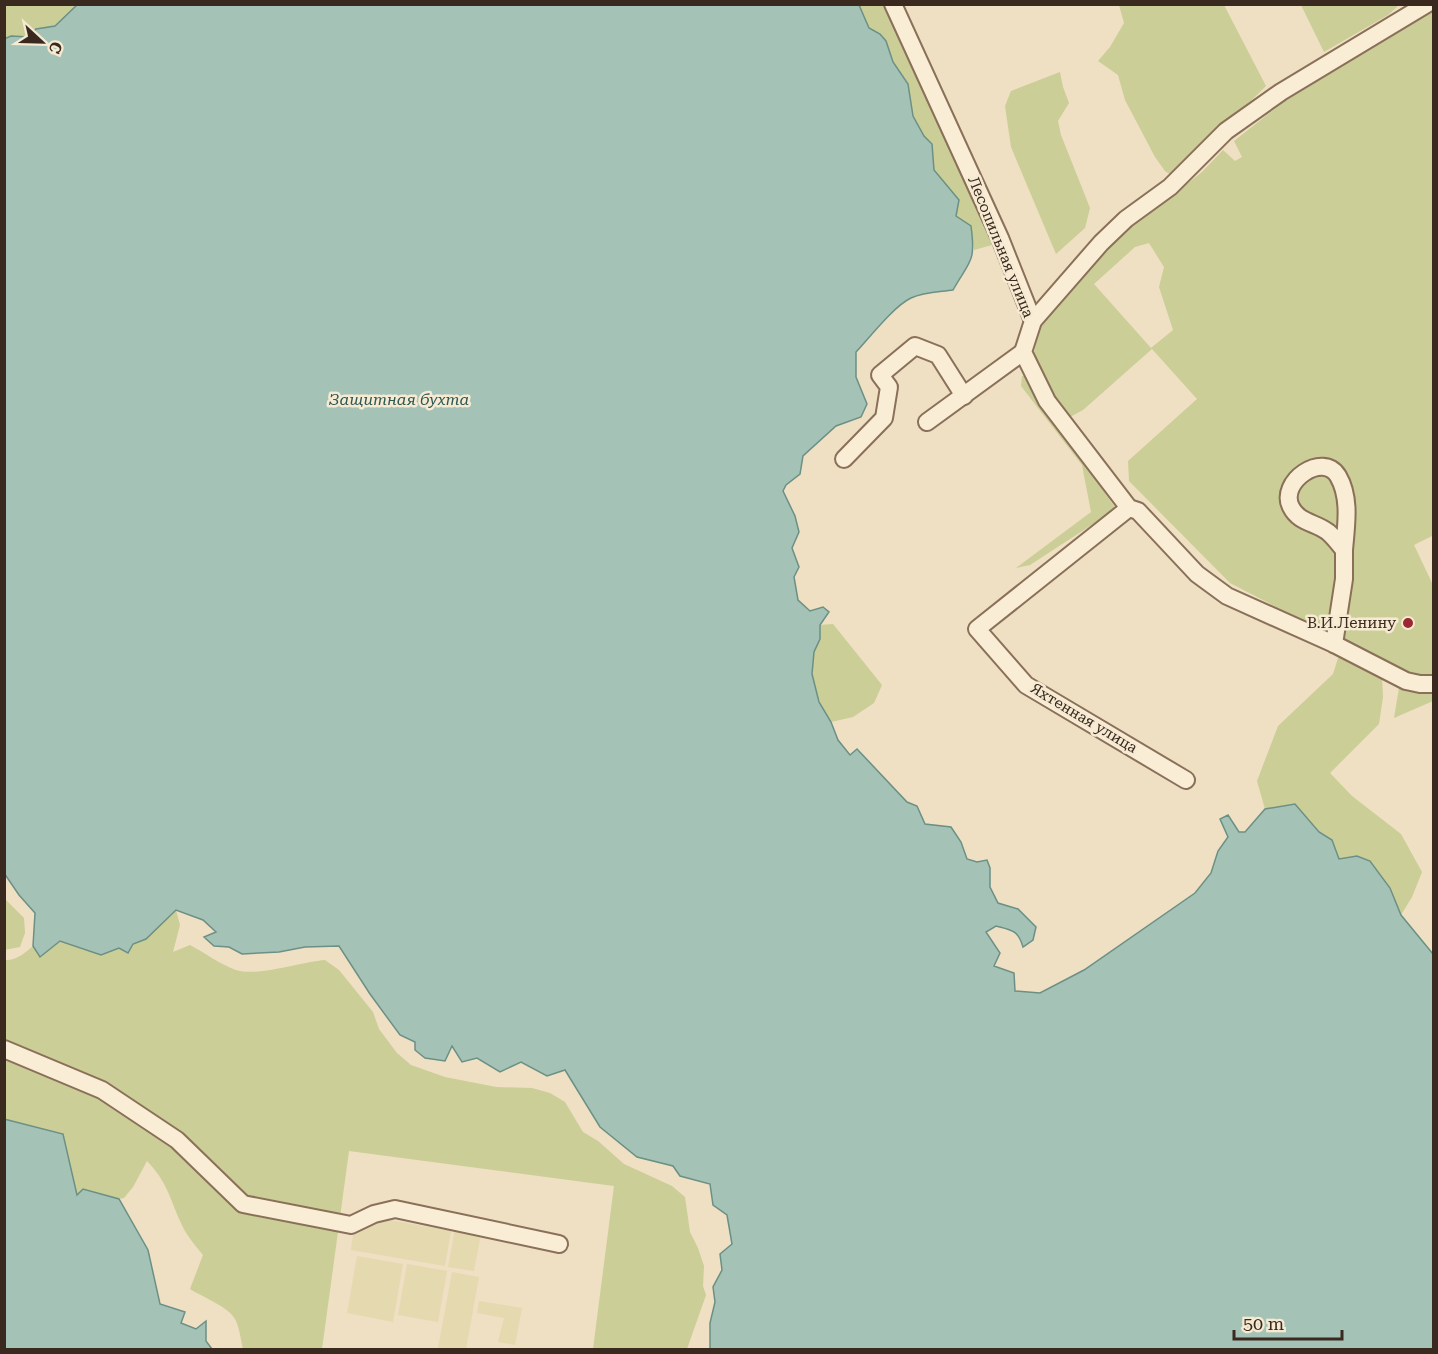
<svg xmlns="http://www.w3.org/2000/svg" width="1438" height="1354" viewBox="0 0 1438 1354" font-family="'Roboto Serif',serif">
<style>
.farmland{fill:#e5d9b0}
.green{fill:#cbce96;fill-rule:evenodd}
.water{fill:#a5c2b7;stroke:#6b9085;stroke-width:1.5}
.lines{fill:none;stroke-linecap:round;stroke-linejoin:round}
.minor-casing{stroke:#8a7059;stroke-width:20}
.minor{stroke:#faedd6;stroke-width:16}
.poi-dot{fill:#9b2730;stroke:#f6ead2;stroke-width:2}
.labels{text-anchor:middle;stroke-width:5;stroke-linejoin:round;paint-order:stroke}
.street-label{font-size:15px;fill:#39291e;stroke:#f6ead2}
.poi-label{font-size:15px;fill:#39291e;stroke:#f6ead2;text-anchor:end}
.water-label{font-size:16px;font-style:italic;fill:#2c5954;stroke:#f6ead2}
</style>
<rect width="100%" height="100%" fill="#efdfc3"/>
<g class="farmland">
<path d="M384,1219l67,12 -6,35 -94,-16 2,-15z"/>
<path d="M455,1229l26,5 -7,37 -26,-4z"/>
<path d="M357,1256l46,8 -10,58 -46,-9z"/>
<path d="M407,1264l40,7 -9,51 -40,-7z"/>
<path d="M452,1272l27,5 -13,72 -28,-1z"/>
<path d="M479,1301l43,7 -7,37 -17,-3 6,-24 -27,-5z"/>
</g>
<g class="green">
<path d="M5,5h73l-23,21 -19,3 -6,7h-19l-6,3z"/>
<path d="M859,5h27l106,240 -18,5 -3,-24 -15,-10 -13,-36 -9,-10 -2,-26 -8,-8 -11,-20 -5,-32 -15,-22 -7,-21 -6,-7 -11,-6z"/>
<path d="M1119,5h105l42,81 -92,91 -9,-6 -10,-14 -30,-57 -7,-25 -20,-14 12,-14 14,-24z"/>
<path d="M1301,5h98l-11,10 -64,37z"/>
<path d="M1433,10l1,525 -20,10 19,40v92h-22l-68,-36c-2,-21 8,-42 8,-63l-23,56 -98,-51 -101,-102 -1,-20 69,-62 -45,-50 -69,61 -13,7 -27,-34 -10,-27 7,-28 39,-51 47,-49 43,-30 33,-26 21,-22 12,11 7,-4 -8,-16 48,-38zM1149,243l15,24 -5,20 14,43 -22,18 -57,-64 41,-37z"/>
<path d="M1060,72l3,15 6,16 -11,18 3,14 29,73 -5,20 -29,26 -45,-107 -6,-41 6,-15z"/>
<path d="M1022,376h5l17,30 72,103 -86,56 -14,3 75,-56 -9,-47 -61,-79z"/>
<path d="M833,624l49,61 -8,18 -21,14 -22,5c-13,-21 -23,-44 -17,-69 2,-12 6,-13 6,-28z"/>
<path d="M1340,652l42,25 1,20 -4,27 -49,49 22,23 49,38 21,38 -10,25 -11,18 -11,-27 -33,-32 -18,3 -7,-19 -13,-8 -24,-28 -30,5 -8,-28 21,-55 55,-52z"/>
<path d="M1399,688l14,2 20,-1v12l-39,17z"/>
<path d="M5,899l19,19 1,15 -5,14 -16,3z"/>
<path d="M176,910l4,15 -7,27 17,-7c15,8 31,20 46,25 21,7 65,-8 89,-10l14,10 34,42 6,17 18,24 14,12 34,12 51,10 36,1 18,5 15,9 18,30 15,9 26,23 48,22 13,11 5,35 8,16 6,18 -1,20 3,9 -19,54h-94l21,-163 -265,-35 -27,198h-79c-2,-8 -3,-19 -7,-28 -6,-14 -32,-23 -46,-32l13,-34c-8,-10 -17,-20 -22,-32 -12,-26 -13,-40 -34,-62l-14,26 -9,11 -5,1 -35,-10 -7,6 -63,-73 -9,-3v-159c11,1 20,-7 28,-14l7,11 20,-16 59,7 27,-9z"/>
</g>
<g class="water">
<path d="M78,4l781,1 10,23 11,6 6,7 7,21 15,22 5,32 11,20 8,8 2,26 25,30 -3,16 15,10c5,37 -1,34 -18,64 -14,2 -29,2 -42,8 -17,8 -41,39 -55,54v25l11,27 -6,13 -25,9 -33,30 -3,18 -14,11 -3,6 12,25 4,16 -7,16 7,19 -5,10 4,23 12,11 13,-4 6,5 -9,13v14l-6,13 -2,22 7,28 12,20 7,18 12,15 7,-6 50,53 10,4 8,18 26,3 10,15 6,17 10,3 10,-2 3,8v19l8,16 20,6 18,18 -3,13 -10,7c-5,-17 -11,-17 -27,-21l-10,6 14,21 -6,13 20,7 1,18 25,2 44,-23 111,-77 16,-20 7,-22 10,-14 -8,-18 8,-4 11,17h6l20,-23 30,-5 24,28 13,8 7,19 18,-3 13,5 20,27 11,27 32,39v395h-723v-26l5,-21 -2,-15 9,-17 -2,-16 12,-10 -5,-29 -14,-10 -3,-21 -30,-8 -7,-10 -36,-9 -37,-30 -35,-57 -18,6 -26,-14 -21,10 -23,-14 -15,4 -10,-16 -7,15 -20,-3 -10,-8v-8l-15,-7 -30,-41 -31,-48 -34,1 -26,5 -37,2 -13,-7 -15,-1 -10,-9 12,-5 -13,-12 -27,-10 -30,29 -13,5 -5,9 -9,-5 -18,7 -41,-14 -20,16 -7,-11 2,-33 -16,-18 -15,-22v-834l7,-3 18,1 7,-8 19,-3z"/>
<path d="M4,1119l59,15 14,61 6,-6 36,10 29,51 12,54 25,8 -4,11 15,6 10,-8v20l6,8h-207z"/>
</g>
<g class="lines">
<defs>
<g id="minor">
<path d="M893,4l107,234 33,83"/>
<path d="M1427,4l-146,88 -55,39 -56,56 -44,32 -25,24 -68,78 -10,31 24,49 82,107 9,3 59,63 30,22 107,48 72,37 14,3h14"/>
<path d="M927,422l96,-70"/>
<path d="M844,459l40,-41 5,-31 -9,-12 35,-29 23,9 26,41"/>
<path d="M1129,508l-152,121 49,56 160,95"/>
<path d="M1334,644l10,-65v-29c-5,-6 -10,-13 -16,-18 -13,-10 -29,-9 -37,-25 -13,-25 32,-56 47,-31 13,22 8,50 6,74"/>
<path d="M4,1049l98,41 75,50 66,64 108,21 23,-11 21,-5 164,35"/>
</g>
</defs>
<use href="#minor" class="minor-casing"/>
<use href="#minor" class="minor"/>
</g>
<circle class="poi-dot" cx="1408" cy="623" r="6"/>
<g class="labels">
<g class="street-label">
<text transform="translate(1001 247) rotate(68)" y="5">Лесопильная улица</text>
<text transform="translate(1084 718) rotate(31)" y="5">Яхтенная улица</text>
</g>
<g class="poi-label">
<text x="1396" y="628">В.И.Ленину</text>
</g>
<g class="water-label">
<text x="399" y="405">Защитная бухта</text>
</g>
</g>
<rect width="1438" height="1354" fill="none" stroke="#39291e" stroke-width="12"/>
<g transform="translate(42 42) rotate(112)" stroke="#f6ead2" stroke-width="4.5" paint-order="stroke">
<path d="M0-4.5L10 22L0 15L-10 22Z" fill="#39291e"/>
<text y="-9" font-size="16" font-weight="bold" text-anchor="middle" fill="#39291e">С</text>
</g>
<path d="M1234 1330v9h108v-9" fill="none" stroke="#39291e" stroke-width="3"/>
<text x="1243" y="1330" font-size="18" fill="#39291e" stroke="#f6ead2" stroke-width="4.5" paint-order="stroke">50 m</text>
</svg>
